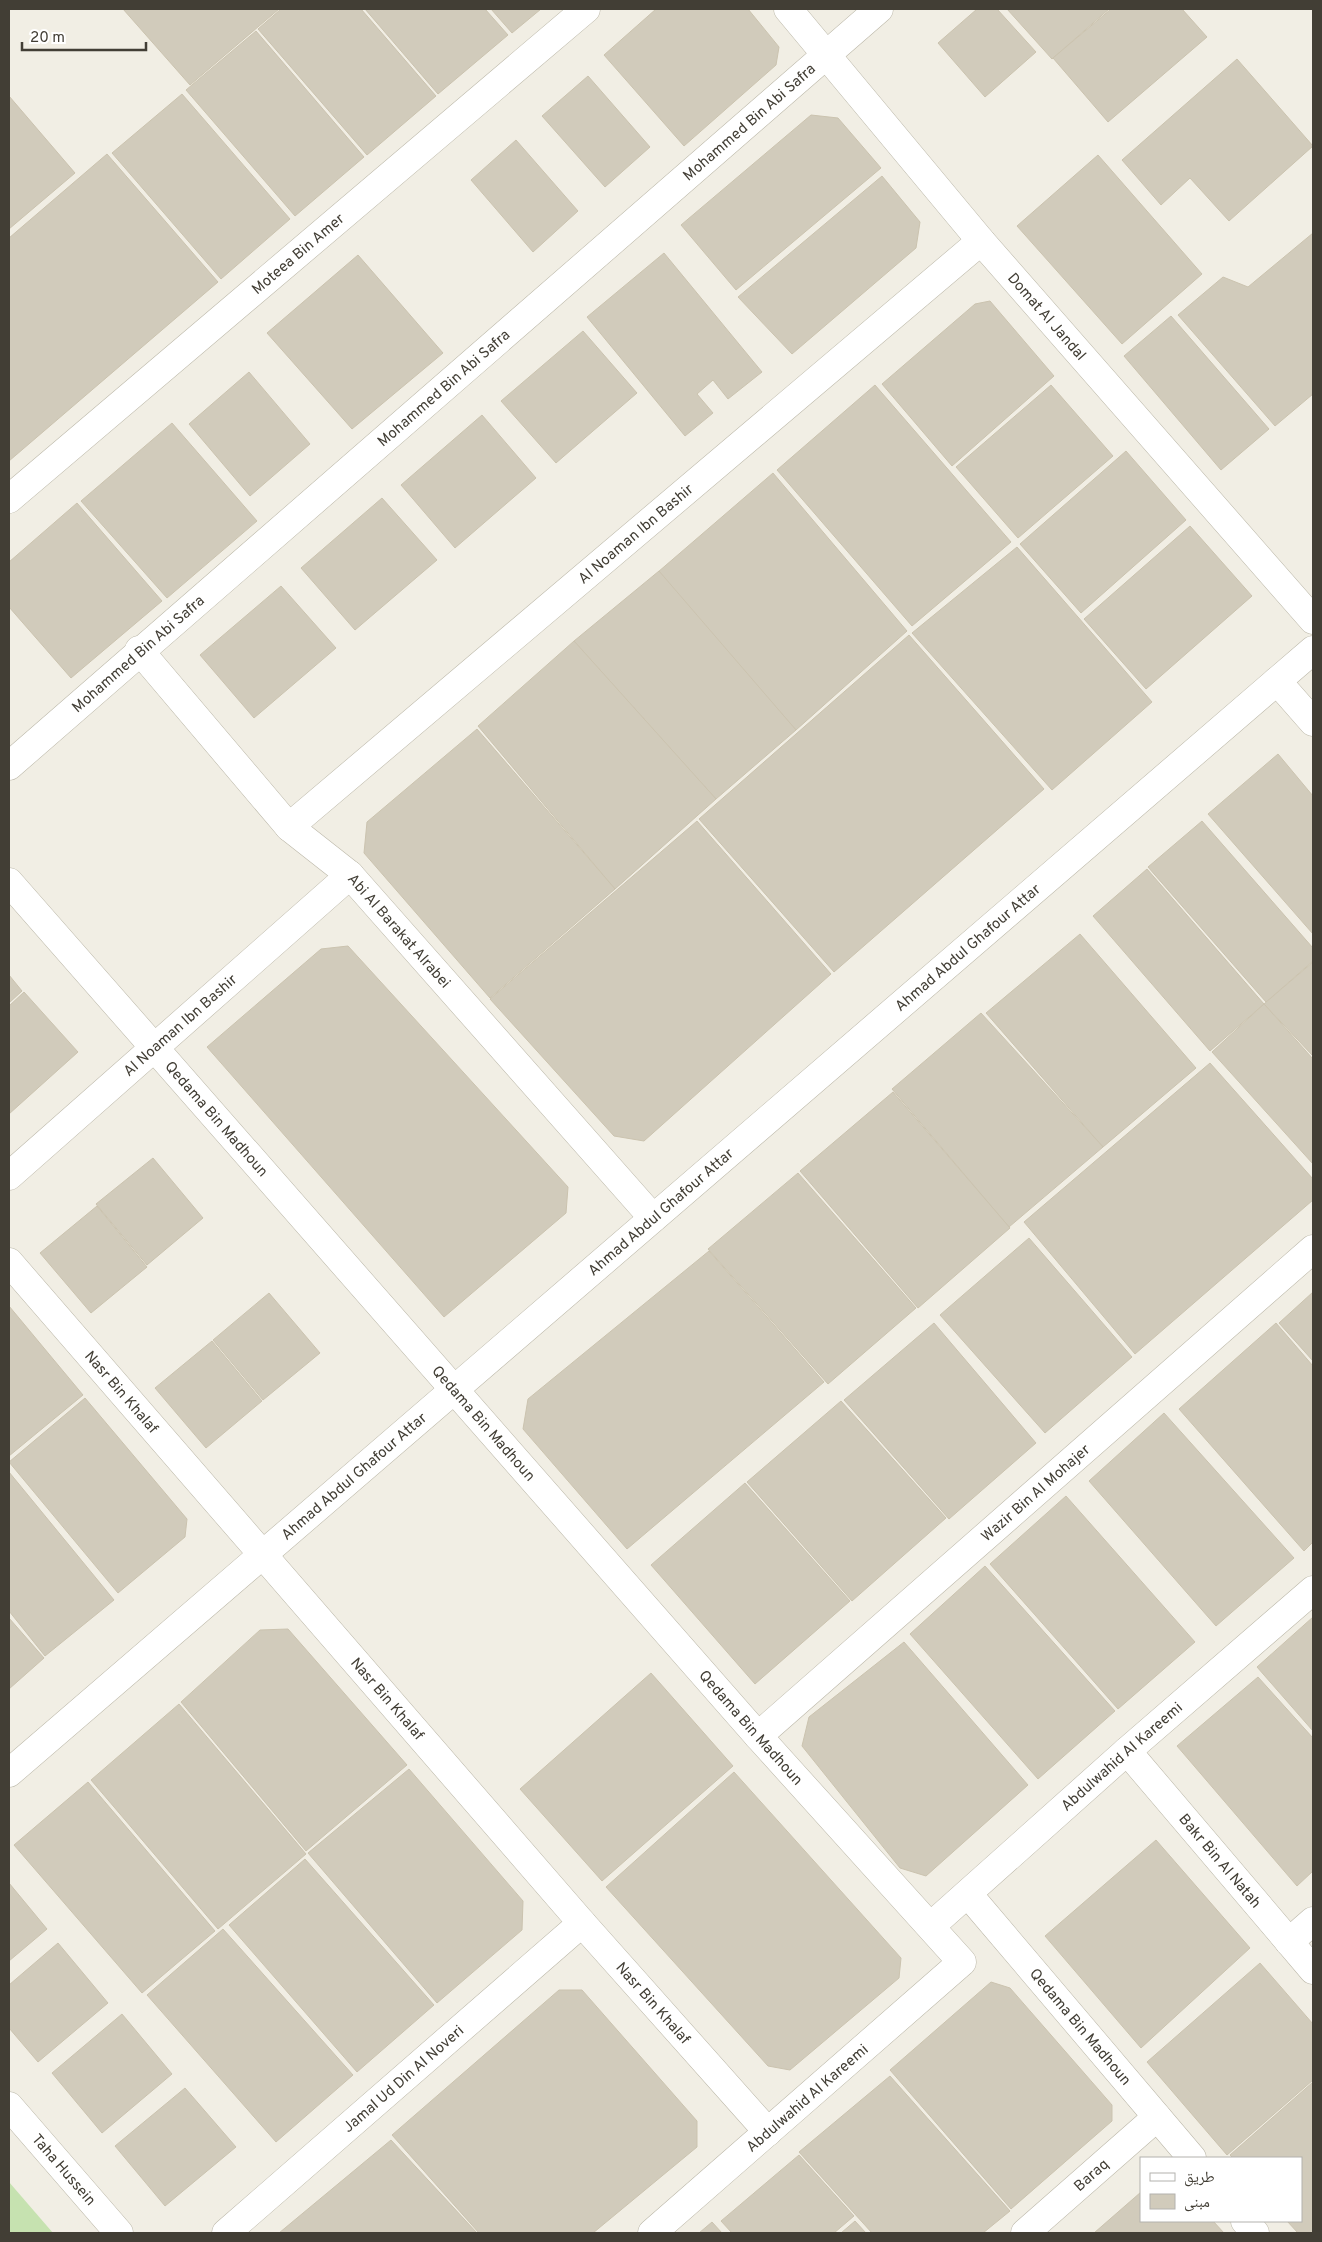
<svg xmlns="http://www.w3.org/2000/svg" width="1322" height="2242" viewBox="0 0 1322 2242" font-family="Overpass,'Noto Naskh Arabic',sans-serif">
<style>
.green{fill:#c6e2b0}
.building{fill:#d1cbbb;stroke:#cbc3af}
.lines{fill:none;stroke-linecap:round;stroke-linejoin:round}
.street-casing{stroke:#bbb7a8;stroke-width:29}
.street{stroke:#fff;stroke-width:28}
.labels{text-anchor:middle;stroke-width:4;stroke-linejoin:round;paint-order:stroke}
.street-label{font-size:15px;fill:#423e35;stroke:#fff}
</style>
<rect width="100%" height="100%" fill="#f1eee4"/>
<path class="green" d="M9,2182l44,51h-44z"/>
<g class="building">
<path d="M123,9h156l-89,76z"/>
<path d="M281,9h80l75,87 -69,59 -109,-126z"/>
<path d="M365,9h120l23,26 -70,59z"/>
<path d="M491,9h50l-29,24z"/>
<path d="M656,9h92l31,38 -3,18 -92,81 -80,-91z"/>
<path d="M977,9h20l39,43 -51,45 -47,-54z"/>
<path d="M1007,9h102l-57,50z"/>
<path d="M1111,9h71l25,28 -99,85 -55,-64z"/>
<path d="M256,31l108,126 -69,59 -109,-126z"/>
<path d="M1237,59l76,87 -84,75 -39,-43 -29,27 -39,-45z"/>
<path d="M588,76l62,71 -45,40 -63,-71z"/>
<path d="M182,94l108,125 -69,60 -109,-126z"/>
<path d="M9,96l66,77 -66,56z"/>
<path d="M811,115l27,3 43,50 -145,122 -55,-65z"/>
<path d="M516,140l62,71 -45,41 -62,-72z"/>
<path d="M107,154l111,128 -209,179v-223z"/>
<path d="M1098,155l104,119 -80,70 -105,-118z"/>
<path d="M882,176l38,46 -4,26 -124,106 -54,-57z"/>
<path d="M1313,233v161l-38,32 -97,-111 45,-38 25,10z"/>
<path d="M664,253l98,119 -34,27 -15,-19 -16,14 16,19 -28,23 -98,-119z"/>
<path d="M358,255l85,98 -91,76 -85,-96z"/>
<path d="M990,301l64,75 -102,90 -70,-82 93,-80z"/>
<path d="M1171,316l98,113 -48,41 -97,-114z"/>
<path d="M583,331l54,62 -81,70 -55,-62z"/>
<path d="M249,372l61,72 -60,52 -61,-72z"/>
<path d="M875,385l136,157 -99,84 -135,-156z"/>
<path d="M1051,385l62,71 -95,82 -62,-71z"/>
<path d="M482,415l54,63 -81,70 -54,-63z"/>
<path d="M172,423l85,98 -90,77 -86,-97z"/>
<path d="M1126,451l60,69 -105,93 -61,-69z"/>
<path d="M773,473l134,158 -111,99 -138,-158z"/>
<path d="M382,498l55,62 -82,70 -54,-62z"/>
<path d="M77,503l85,98 -91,77 -62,-71v-45z"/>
<path d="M1190,526l62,70 -106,93 -62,-70z"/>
<path d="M1017,547l135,155 -100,88 -140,-157z"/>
<path d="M659,571l137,159 -80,69 -142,-158z"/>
<path d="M281,586l55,62 -82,70 -54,-63z"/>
<path d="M909,635l135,154 -210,183 -135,-153z"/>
<path d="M574,641l142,158 -101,90 -137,-163z"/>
<path d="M477,729l138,160 -125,109 -126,-145 3,-31z"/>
<path d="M1278,754l35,42v138l-105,-120z"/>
<path d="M697,821l134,153 -187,167 -30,-5 -124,-137z"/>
<path d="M1202,821l111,127v13l-47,41 -118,-135z"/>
<path d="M1147,869l117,135 -54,47 -117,-135z"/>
<path d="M1080,934l116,134 -93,79 -117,-134z"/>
<path d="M348,946l220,241 -2,26 -122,104 -237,-270 114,-98z"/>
<path d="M1313,962v94l-49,-52z"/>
<path d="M9,975l13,16 -13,12z"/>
<path d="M24,992l54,60 -69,62v-108z"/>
<path d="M1264,1004l49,55v105l-101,-112z"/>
<path d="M981,1013l122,134 -94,80 -117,-138z"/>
<path d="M1210,1063l103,116v21l-178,154 -111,-132z"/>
<path d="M893,1092l117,136 -92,80 -118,-137z"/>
<path d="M153,1158l50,60 -56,47 -51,-61z"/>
<path d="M798,1173l118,135 -88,76 -120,-135z"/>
<path d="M97,1206l50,61 -56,46 -51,-60z"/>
<path d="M1029,1238l103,119 -87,76 -105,-118z"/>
<path d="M709,1251l115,131 -197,167 -104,-120 5,-30z"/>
<path d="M1313,1292v69l-34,-38z"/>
<path d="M269,1293l51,60 -57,47 -50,-60z"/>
<path d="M9,1306l74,89 -74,61z"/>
<path d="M934,1323l102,120 -87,76 -105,-119z"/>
<path d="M1276,1323l37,43v176l-9,9 -125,-142z"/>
<path d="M212,1341l50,60 -56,47 -51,-60z"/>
<path d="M85,1398l102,121 -2,18 -67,56 -109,-131z"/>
<path d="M841,1401l105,117 -94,83 -105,-119z"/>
<path d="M1164,1413l130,145 -78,68 -127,-145z"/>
<path d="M9,1472l105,128 -69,56 -36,-45z"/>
<path d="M745,1483l105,118 -95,83 -104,-119z"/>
<path d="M1066,1496l129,146 -77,67 -128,-145z"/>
<path d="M985,1566l130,145 -77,68 -128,-145z"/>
<path d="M1313,1617v114l-56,-64z"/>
<path d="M9,1618l35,40 -35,31z"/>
<path d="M288,1629l119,136 -101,86 -125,-149 79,-72z"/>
<path d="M904,1642l124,143 -102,91 -26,-8 -98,-122 7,-29z"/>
<path d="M651,1673l82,93 -131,115 -82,-92z"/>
<path d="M1258,1677l55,61v133l-16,15 -120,-140z"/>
<path d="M179,1704l127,150 -88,75 -127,-149z"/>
<path d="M409,1769l114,132 -1,29 -85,73 -129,-150z"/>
<path d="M734,1772l167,186 -2,20 -109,92 -22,-4 -162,-179z"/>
<path d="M88,1782l127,149 -73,62 -128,-148z"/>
<path d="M1156,1840l94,108 -109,100 -96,-112z"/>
<path d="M305,1859l129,146 -77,67 -128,-147z"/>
<path d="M9,1883l38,46 -38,32z"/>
<path d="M223,1929l130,146 -77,67 -129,-147z"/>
<path d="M58,1943l50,60 -70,59 -29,-34v-43z"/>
<path d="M1260,1963l53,61v56l-86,75 -80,-93z"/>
<path d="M991,1982l19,6 102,117v16l-101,88 -121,-139z"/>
<path d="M559,1990h23l115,131v26l-104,86h-114l-87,-98z"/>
<path d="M122,2014l50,60 -70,59 -50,-60z"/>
<path d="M890,2076l120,135 -27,22h-111l-73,-81z"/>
<path d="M1313,2082v151h-15l-11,-12h14v-63h-68l-3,-3z"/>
<path d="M185,2088l51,59 -71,59 -50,-60z"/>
<path d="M391,2140l86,93h-198z"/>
<path d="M799,2155l55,61 -20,17h-102l-11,-12z"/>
<path d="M1141,2192v29h72l11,12h-130z"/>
<path d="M855,2221l11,12h-25z"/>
<path d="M712,2222l10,11h-23z"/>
</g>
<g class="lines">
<defs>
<g id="street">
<path id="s1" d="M788,9l193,232 332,379"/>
<path id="s2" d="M9,499l577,-490"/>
<path id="s3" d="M139,650l150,177 61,48 303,343"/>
<path d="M1277,681l36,41"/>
<path id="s4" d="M9,766l870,-757"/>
<path id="s5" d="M289,827l692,-586"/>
<path id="s6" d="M9,882l749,854 204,226 -310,271"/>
<path id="s7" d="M9,1176l341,-301"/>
<path id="s8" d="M9,1262l573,661 186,209"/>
<path id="s9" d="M758,1736l555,-487"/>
<path id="s10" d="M1127,1751l186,219"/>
<path id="s11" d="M9,1773l1304,-1123"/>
<path id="s12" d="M968,1894l224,264"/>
<path id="s13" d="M931,1926l196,-175 186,-161"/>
<path d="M1289,1942l24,-21"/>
<path id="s14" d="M9,2106l110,127"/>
<path d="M1245,2221l10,12"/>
<path id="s15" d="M226,2233l356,-310"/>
<path id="s16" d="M1025,2233l132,-116"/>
</g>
</defs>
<use href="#street" class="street-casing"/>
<use href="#street" class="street"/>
</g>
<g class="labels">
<g class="street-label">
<text dy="5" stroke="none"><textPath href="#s4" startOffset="981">Mohammed Bin Abi Safra</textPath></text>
<text dy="5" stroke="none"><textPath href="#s2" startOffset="379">Moteea Bin Amer</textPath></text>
<text dy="5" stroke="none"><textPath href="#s1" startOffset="402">Domat Al Jandal</textPath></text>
<text dy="5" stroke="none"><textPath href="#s4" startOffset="576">Mohammed Bin Abi Safra</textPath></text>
<text dy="5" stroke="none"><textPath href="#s5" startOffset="454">Al Noaman Ibn Bashir</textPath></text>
<text dy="5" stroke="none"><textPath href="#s4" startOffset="171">Mohammed Bin Abi Safra</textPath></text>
<text dy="5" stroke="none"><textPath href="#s3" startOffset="384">Abi Al Barakat Alrabei</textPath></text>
<text dy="5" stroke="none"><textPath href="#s11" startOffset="1265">Ahmad Abdul Ghafour Attar</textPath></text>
<text dy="5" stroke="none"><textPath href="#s7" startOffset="228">Al Noaman Ibn Bashir</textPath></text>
<text dy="5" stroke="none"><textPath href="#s6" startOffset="315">Qedama Bin Madhoun</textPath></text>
<text dy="5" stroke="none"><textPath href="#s11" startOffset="860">Ahmad Abdul Ghafour Attar</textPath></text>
<text dy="5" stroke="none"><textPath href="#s8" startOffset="172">Nasr Bin Khalaf</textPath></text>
<text dy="5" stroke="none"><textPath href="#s6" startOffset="720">Qedama Bin Madhoun</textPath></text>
<text dy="5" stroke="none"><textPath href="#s11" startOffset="455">Ahmad Abdul Ghafour Attar</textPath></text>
<text dy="5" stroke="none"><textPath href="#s9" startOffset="369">Wazir Bin Al Mohajer</textPath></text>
<text dy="5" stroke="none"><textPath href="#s8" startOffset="578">Nasr Bin Khalaf</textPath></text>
<text dy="5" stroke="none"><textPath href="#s6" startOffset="1125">Qedama Bin Madhoun</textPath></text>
<text dy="5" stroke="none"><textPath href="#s13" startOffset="255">Abdulwahid Al Kareemi</textPath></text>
<text dy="5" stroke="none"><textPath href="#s10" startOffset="144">Bakr Bin Al Natah</textPath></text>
<text dy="5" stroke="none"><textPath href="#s8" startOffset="982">Nasr Bin Khalaf</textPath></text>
<text dy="5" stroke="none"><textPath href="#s12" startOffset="174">Qedama Bin Madhoun</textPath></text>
<text dy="5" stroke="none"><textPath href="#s15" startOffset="235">Jamal Ud Din Al Noveri</textPath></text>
<text transform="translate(807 2098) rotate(-41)" y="5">Abdulwahid Al Kareemi</text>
<text dy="5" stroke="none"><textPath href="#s14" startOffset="84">Taha Hussein</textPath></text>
<text dy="5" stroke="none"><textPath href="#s16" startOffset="88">Baraq</textPath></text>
</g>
</g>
<rect width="1322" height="2242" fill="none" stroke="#423e35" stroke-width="20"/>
<rect x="1140" y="2157" width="162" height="65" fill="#ffffff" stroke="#b3b2ae"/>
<rect x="1150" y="2173" width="25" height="8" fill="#ffffff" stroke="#b3b2ae"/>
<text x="1184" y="2182" font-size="15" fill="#423e35">طريق</text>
<rect x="1150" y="2194" width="25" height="15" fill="#d1cbbb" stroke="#b3b2ae"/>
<text x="1184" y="2207" font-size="15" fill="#423e35">مبنى</text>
<path d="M22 42v8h124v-8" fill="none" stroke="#423e35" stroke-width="2.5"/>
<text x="30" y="42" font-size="15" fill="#423e35" stroke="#ffffff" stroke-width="4" paint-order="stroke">20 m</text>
</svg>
